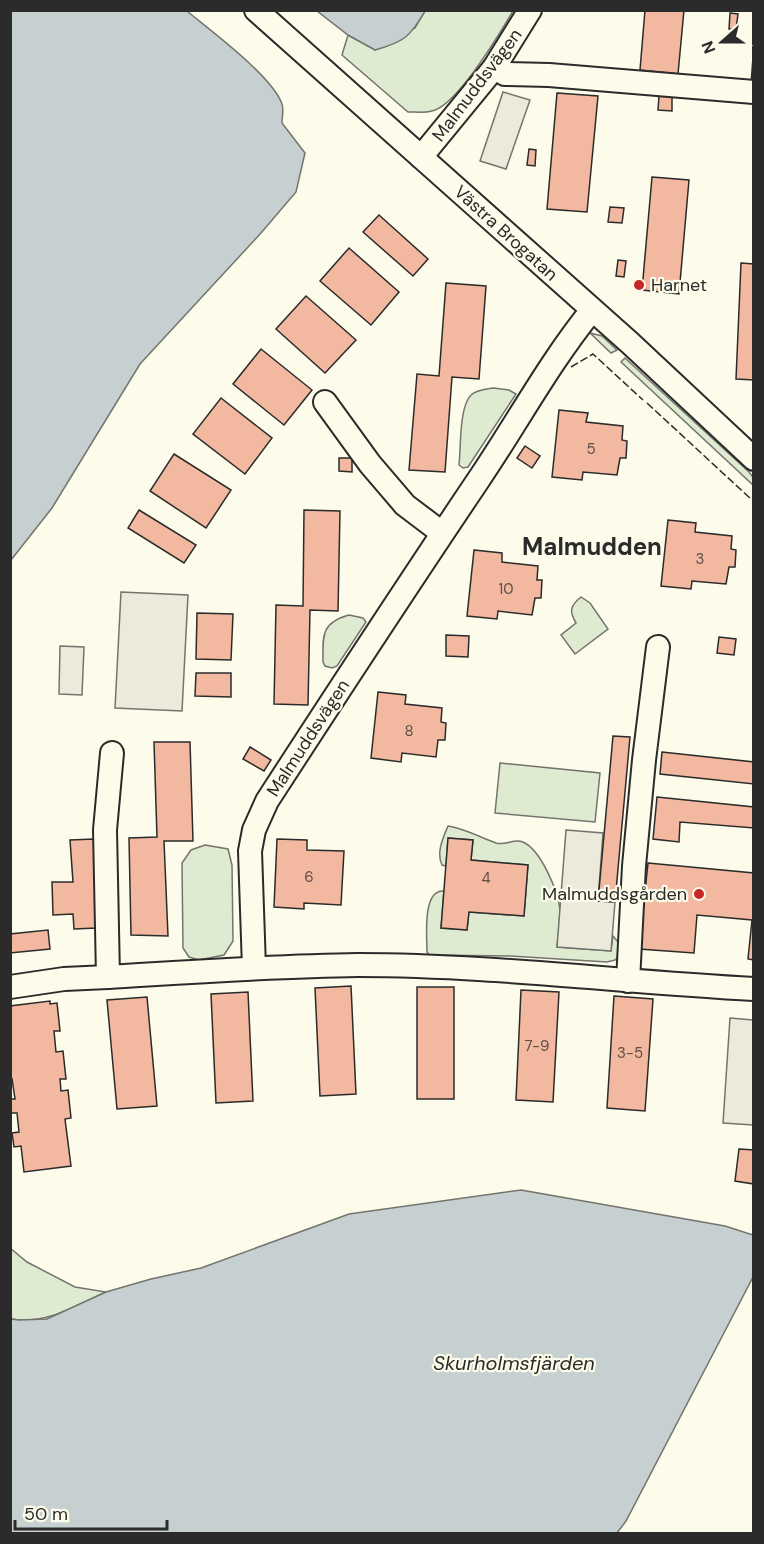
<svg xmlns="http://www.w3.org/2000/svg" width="764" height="1544" viewBox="0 0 764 1544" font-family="'DM Sans',sans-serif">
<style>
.green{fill:#deebd1;stroke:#74746e;stroke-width:1.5}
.parking{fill:#eceadb;stroke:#74746e;stroke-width:1.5}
.water{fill:#c7d0d0;stroke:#74746e;stroke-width:1.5}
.building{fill:#f2b8a0;stroke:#2b2b2b;stroke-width:1.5}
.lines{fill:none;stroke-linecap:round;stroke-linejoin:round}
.minor-casing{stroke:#2b2b2b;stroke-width:26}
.minor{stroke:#fdfbea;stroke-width:22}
.fence{stroke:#2b2b2b;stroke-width:1.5;stroke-dasharray:8 3;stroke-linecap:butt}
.poi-dot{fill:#c62828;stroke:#fdfbea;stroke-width:2}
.labels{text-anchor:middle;stroke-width:4.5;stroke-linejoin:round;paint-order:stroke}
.number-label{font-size:15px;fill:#5d4e48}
.street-label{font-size:18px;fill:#2b2b2b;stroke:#fdfbea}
.poi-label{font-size:18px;fill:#2b2b2b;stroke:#fdfbea;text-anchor:start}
.water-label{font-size:20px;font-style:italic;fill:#2b2b2b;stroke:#fdfbea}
.district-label{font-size:24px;font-weight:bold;fill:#2b2b2b;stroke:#fdfbea}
</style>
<rect width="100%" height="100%" fill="#fdfbea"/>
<g class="green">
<path d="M425,11h88c-13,22 -56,95 -81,100 -7,2 -16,1 -24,1l-66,-57 6,-20 27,15 40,-22z"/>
<path d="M590,333l12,3 15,14 -6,3z"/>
<path d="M625,358l124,114 4,5v8l-132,-123z"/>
<path d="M493,388l16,2 7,4 -48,73 -5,1 -4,-3c2,-17 0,-58 12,-70 5,-5 15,-6 22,-7z"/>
<path d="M581,597l9,6 18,26 -33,25 -14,-19 15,-12c-7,-12 -6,-17 5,-26z"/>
<path d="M349,615l14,3 3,4 -29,44 -5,2 -7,-2 -2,-4c0,-25 -3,-39 26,-47z"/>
<path d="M500,763l100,10 -5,49 -100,-9z"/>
<path d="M448,826c15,2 34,12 48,17 10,3 18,-5 27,-1 18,8 35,49 37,68 0,12 -2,25 -3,37l54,4 2,-15 5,6 1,14 -4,4 -8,2 -97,-6 -81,-1 -2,-3c0,-15 -5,-63 17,-61l-3,37 26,2 2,-18 55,4 4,-51 -57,-5 2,-20 -25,-2 -2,28 -4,-1c-6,-12 1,-27 6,-39z"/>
<path d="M205,845l23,4 4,16 1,76 -9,14 -25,5 -10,-3 -6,-9 -1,-85 9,-13z"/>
<path d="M10,1248l17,14 48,25 31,5c-31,14 -61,33 -95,27z"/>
</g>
<g class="parking">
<path d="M503,92l27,8 -24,69 -26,-8z"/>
<path d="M121,592l67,3 -6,116 -67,-3z"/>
<path d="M60,646l24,1 -2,48 -23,-1z"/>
<path d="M566,830l37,3 -5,68 17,1 -4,49 -54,-4z"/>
<path d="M730,1018l23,2v105l-30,-2z"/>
</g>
<g class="water">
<path d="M11,10l176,1c24,20 85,65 95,93 2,5 0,13 0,19l23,30 -9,39 -35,41 -121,131 -88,144 -41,52z"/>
<path d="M317,11h108c-15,26 -21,31 -50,39l-27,-15z"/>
<path d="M521,1190l204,36 28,9v42l-127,244 -9,12h-606v-214l8,1 28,-1 59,-27 45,-13 50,-11 148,-54z"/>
</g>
<g class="building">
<path d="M645,10h39l-6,64 -38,-4z"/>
<path d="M730,13l8,1 -2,15h-7z"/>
<path d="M754,44v41l-3,-1z"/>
<path d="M557,93l41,3 -11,116 -40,-3z"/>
<path d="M659,96l13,1v14l-14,-1z"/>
<path d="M529,149l7,1 -1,16 -8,-1z"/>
<path d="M652,177l37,3 -10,114 -37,-4z"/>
<path d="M610,207l14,1 -2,15 -14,-1z"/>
<path d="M379,215l49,44 -15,17 -50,-44z"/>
<path d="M349,248l50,44 -28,33 -51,-44z"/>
<path d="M618,260l8,1 -2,16 -8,-1z"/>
<path d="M741,263l13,1v116l-18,-1z"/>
<path d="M446,283l40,3 -7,93 -27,-2 -7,95 -36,-2 8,-96 22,2z"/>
<path d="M306,296l50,44 -31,33 -49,-44z"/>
<path d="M261,349l51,41 -28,35 -51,-41z"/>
<path d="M221,398l51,40 -27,36 -52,-40z"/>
<path d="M559,410l29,3 -2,9 37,4 -1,14 5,1 -1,17h-6l-3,17 -34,-3 -1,8 -30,-3z"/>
<path d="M525,446l15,10 -8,12 -15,-10z"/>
<path d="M174,454l57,36 -25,38 -56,-37z"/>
<path d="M339,458h13v14l-13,-1z"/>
<path d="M139,510l57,35 -12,18 -56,-35z"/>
<path d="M304,510l36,1 -2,100 -28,-1 -2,95 -34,-1 2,-99 27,1z"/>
<path d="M668,520l28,3 -1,9 37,4 -1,13 5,1 -1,17h-6l-3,17 -34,-3 -1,8 -30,-3z"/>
<path d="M474,550l28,3v9l36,4 -1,14h5l-1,18h-6l-3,17 -34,-4 -1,8 -30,-3z"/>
<path d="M197,613l36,1 -2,46 -35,-1z"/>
<path d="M446,635l23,1 -1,21 -22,-1z"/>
<path d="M719,637l17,2 -2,16 -17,-2z"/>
<path d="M196,673h35v24l-36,-1z"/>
<path d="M378,692l28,3 -1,9 37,4 -1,14 5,1 -1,17h-7l-2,17 -34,-4 -1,9 -30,-4z"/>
<path d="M613,736l17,1 -15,165 -17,-1z"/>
<path d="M154,742h36l3,99h-29l4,95 -37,-1 -2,-97 28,-1z"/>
<path d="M250,747l21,13 -7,11 -21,-12z"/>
<path d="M662,752l92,10v22l-94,-10z"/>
<path d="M657,797l97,10v21l-74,-6 -1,20 -26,-3z"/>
<path d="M448,838l25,2 -2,20 57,5 -4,51 -55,-4 -2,18 -26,-2z"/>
<path d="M94,839l3,89 -23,1 -1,-15 -20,1 -1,-33h21l-3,-42z"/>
<path d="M277,839l30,1v10l37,1 -3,54 -37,-2v6l-30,-2z"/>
<path d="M648,863l106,10v87l-6,-1 4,-39 -55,-5 -3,38 -55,-4z"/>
<path d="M48,930l2,19 -40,4v-19z"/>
<path d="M351,986l5,108 -36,2 -5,-108z"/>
<rect x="417" y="987" width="37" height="112"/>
<path d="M521,990l38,2 -6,110 -37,-2z"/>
<path d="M248,992l5,109 -37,2 -5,-109z"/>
<path d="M614,996l39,3 -8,112 -38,-3z"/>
<path d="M147,997l10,109 -40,3 -10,-109z"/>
<path d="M50,1001v3l7,-1 3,28h-6l2,21 7,-1 3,28h-6l1,12 7,-1 3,28 -6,1 6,47 -47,6 -3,-26 -7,1 -2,-14 7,-1 -2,-19h-7v-14h5l-3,-20 -2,1v-74z"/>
<path d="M739,1149l15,1v34l-19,-3z"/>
</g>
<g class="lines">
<defs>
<g id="minor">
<path d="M256,10l374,333 124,116"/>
<path d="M494,68l11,6 44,1 205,17"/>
<path d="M421,157l73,-89 36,-58"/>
<path d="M325,402l45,62 35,41 37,28"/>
<path d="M112,753l-7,77 3,147c83,-5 167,-11 250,-12 132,0 264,17 396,24"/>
<path d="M254,968l-4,-117 4,-21 13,-29c70,-108 140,-215 212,-322 38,-56 70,-116 113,-169"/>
<path d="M628,981l6,-115 10,-106 14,-113"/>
<path d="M10,987l54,-8 44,-2"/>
</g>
</defs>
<use href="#minor" class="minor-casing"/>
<use href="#minor" class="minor"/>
<g class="fence">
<path d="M571,367l22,-13 50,46"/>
<path d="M647,403l105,97"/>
</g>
</g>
<g class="poi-dot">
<circle cx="639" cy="285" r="6"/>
<circle cx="699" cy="894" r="6"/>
</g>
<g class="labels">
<g class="number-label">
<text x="591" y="454">5</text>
<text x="700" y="564">3</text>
<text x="506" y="594">10</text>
<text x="409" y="736">8</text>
<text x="309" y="882">6</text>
<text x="486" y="883">4</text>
<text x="537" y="1051">7-9</text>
<text x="630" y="1058">3-5</text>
</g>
<g class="street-label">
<text transform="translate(477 85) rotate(-53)" y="6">Malmuddsvägen</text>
<text transform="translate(506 233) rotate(42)" y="6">Västra Brogatan</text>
<text transform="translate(308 738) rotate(-57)" y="6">Malmuddsvägen</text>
</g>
<g class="poi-label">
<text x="651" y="291">Harnet</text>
<text x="687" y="900" text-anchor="end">Malmuddsgården</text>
</g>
<g class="water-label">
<text x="514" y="1370">Skurholmsfjärden</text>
</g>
<g class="district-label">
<text x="592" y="555">Malmudden</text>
</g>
</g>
<rect width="764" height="1544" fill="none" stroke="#2b2b2b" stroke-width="24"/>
<g transform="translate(722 42) rotate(249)" stroke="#fdfbea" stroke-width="4.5" paint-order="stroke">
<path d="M0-4.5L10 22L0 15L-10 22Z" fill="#2b2b2b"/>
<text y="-9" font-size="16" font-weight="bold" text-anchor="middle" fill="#2b2b2b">N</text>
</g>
<path d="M15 1520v9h152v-9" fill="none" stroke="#2b2b2b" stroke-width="3"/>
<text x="24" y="1520" font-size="18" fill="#2b2b2b" stroke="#fdfbea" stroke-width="4.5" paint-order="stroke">50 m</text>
</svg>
